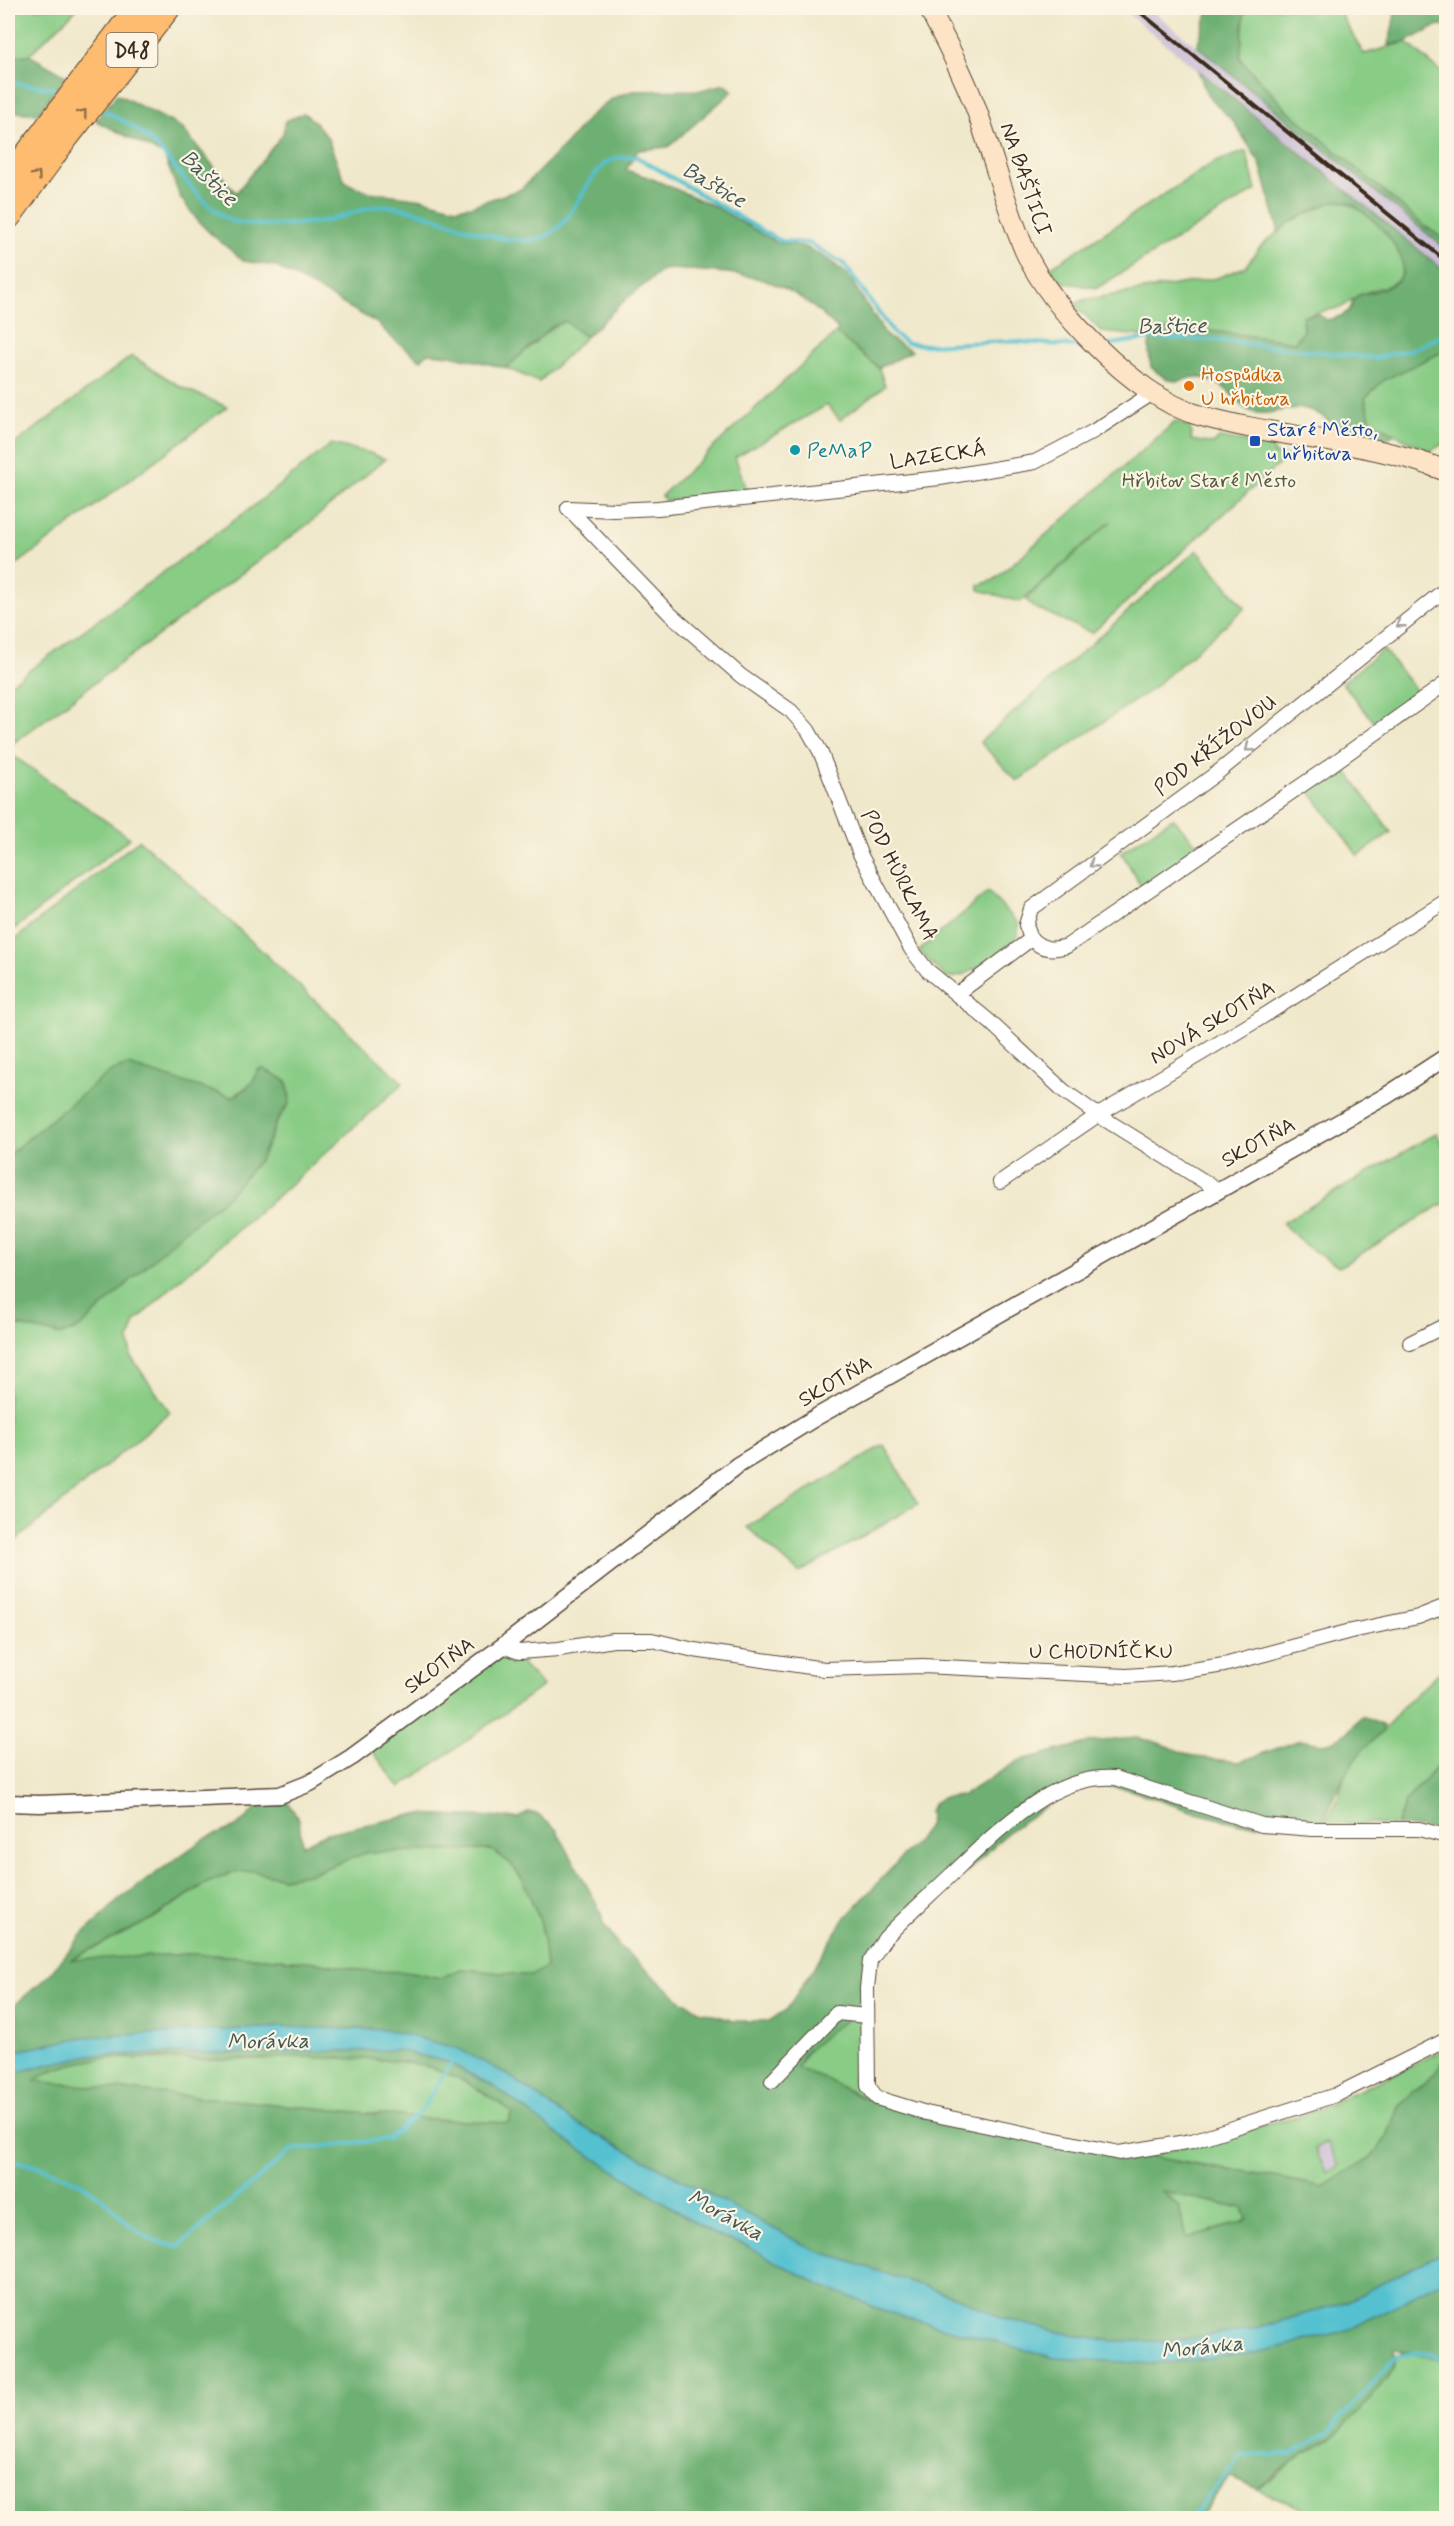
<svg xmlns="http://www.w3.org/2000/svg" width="1454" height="2526" viewBox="0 0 1454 2526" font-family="Mynerve,sans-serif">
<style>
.industrial{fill:#cbbfd5}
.green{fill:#89cc86;stroke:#627b52;stroke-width:1.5;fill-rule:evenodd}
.forest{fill:#6eb073;stroke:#546d48;stroke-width:1.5;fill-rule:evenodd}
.water{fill:#55c1d0;stroke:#487677;stroke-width:1.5}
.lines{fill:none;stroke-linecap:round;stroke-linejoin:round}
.stream{stroke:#55c1d0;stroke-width:4}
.minor-casing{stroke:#564638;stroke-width:16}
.tertiary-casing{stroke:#564638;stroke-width:19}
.secondary-casing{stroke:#564638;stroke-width:22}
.motorway-casing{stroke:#564638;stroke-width:28}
.minor{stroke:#fff;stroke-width:14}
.tertiary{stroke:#fff;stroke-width:16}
.secondary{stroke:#fee4c6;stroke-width:20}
.motorway{stroke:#fdbc70;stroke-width:26}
.rail{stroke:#3b2a1e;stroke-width:4}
.oneway{stroke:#926c43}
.oneway2{stroke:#a79f9a}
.food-dot{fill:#e8710a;stroke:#fcf5e5;stroke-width:2}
.transit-dot{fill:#1a4fb4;stroke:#fcf5e5;stroke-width:2}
.culture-dot{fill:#0f9aa8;stroke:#fcf5e5;stroke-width:2}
.labels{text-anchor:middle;stroke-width:4.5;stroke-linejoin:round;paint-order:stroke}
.shield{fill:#fcf5e5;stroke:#75675a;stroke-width:1.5}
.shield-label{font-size:20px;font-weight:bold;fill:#3b2a1e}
.street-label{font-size:21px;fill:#3b2a1e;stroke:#fcf5e5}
.food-label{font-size:21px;fill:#c56008;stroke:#fcf5e5;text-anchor:start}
.transit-label{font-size:21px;fill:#164399;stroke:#fcf5e5;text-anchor:start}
.culture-label{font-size:21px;fill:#0d838f;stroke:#fcf5e5;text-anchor:start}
.park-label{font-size:21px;fill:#525b3d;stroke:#fcf5e5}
.water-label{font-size:22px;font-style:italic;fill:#435753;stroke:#fcf5e5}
</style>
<rect width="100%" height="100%" fill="#fcf5e5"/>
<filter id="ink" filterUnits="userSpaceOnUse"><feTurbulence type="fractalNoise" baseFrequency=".0167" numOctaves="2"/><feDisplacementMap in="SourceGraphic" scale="12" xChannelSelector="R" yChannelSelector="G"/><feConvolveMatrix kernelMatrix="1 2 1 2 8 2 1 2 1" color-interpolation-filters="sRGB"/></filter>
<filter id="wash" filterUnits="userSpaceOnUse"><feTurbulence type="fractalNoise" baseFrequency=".008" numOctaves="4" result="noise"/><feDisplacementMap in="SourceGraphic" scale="24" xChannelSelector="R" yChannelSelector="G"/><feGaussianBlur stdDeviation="1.35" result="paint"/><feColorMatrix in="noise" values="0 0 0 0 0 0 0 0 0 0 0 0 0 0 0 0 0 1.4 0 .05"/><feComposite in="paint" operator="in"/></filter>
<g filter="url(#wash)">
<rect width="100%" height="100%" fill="#f0e8cb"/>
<g class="industrial">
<path d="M1121,8h28l297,241v23z"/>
<path d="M1327,2142l12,25 -12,6 -12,-24z"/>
</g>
<g class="green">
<path d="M8,8h70l-49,47 -11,1 -10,-7z"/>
<path d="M1245,8h92l27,46 42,-12 40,34v164l-19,-12 -142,-120 -45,-50z"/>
<path d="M1246,151l10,39 -159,98 -36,-6 -11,-14 163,-105z"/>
<path d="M1333,201c25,-2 61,36 70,58 2,5 -1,13 -2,19l-17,10h-6l-21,8 -15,11 -40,9 1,15 -8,11 -103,-13 -31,1 -9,7 -50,-5 -28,-28 9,-4 134,-22 28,-11 15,-20 30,-25z"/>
<path d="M565,321l18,14 4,1 -48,46 -33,-14 46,-41z"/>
<path d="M836,333l43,35 6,18 -45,34 -13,-15 -92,52 12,34 -81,10 -5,-5z"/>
<path d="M1446,350v92l-17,10 -58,-31 -6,-23 18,-18z"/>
<path d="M132,356l49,31 46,20 -219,164v-122z"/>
<path d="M1175,422l14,4 3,8 -1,6 22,4 6,-6 55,8 -1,8 15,2 -196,177 -59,-26 -7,-8 85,-78 -91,81 -41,-12v-5l15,-5z"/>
<path d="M331,444l39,9 15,6 -77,65 -300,223v-61l247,-181z"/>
<path d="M1197,550l48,58 -93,81 -135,92 -37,-39z"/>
<path d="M1383,649l38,47 -42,32 -37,-45z"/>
<path d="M8,752l122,86 -122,96z"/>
<path d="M1343,766l48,66 -33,24 -49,-66z"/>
<path d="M1173,818l28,31 -58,40 -22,-37z"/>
<path d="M139,840l64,56 200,187 -129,116 -95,81 -44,42 -6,18 2,17 39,55 -162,135v-228l6,6c86,-46 185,-85 245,-166 7,-9 11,-22 16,-33 10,-22 20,-18 11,-45l-28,-11 -4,11 -21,16 -48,-13 -74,-13 -103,84v-210z"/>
<path d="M988,892l30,31v13c-15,16 -49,42 -71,42l-28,-27z"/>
<path d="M1436,1133l10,17v52l-107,65 -34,-22 -23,-22z"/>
<path d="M884,1445l34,59 -119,69 -52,-46z"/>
<path d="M501,1654l18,7 24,25 -143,102 -29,-39z"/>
<path d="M1446,1666v90l-41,46 -9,23 -71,-2 12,-22 8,-27 12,-21 25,-20 22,-28z"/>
<path d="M492,1850l18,13 13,17 18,43 6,44 -15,9 -71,-7 -21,9 -29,-6 -46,-1 -49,-9 -66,-5 -61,-3 -121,7 84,-42 53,-35 26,-11 22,-2 30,7 29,-5 56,-21z"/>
<path d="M860,2010l4,74 5,15 -72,-30c11,-27 40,-43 63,-59z"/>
<path d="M1446,2049v5l-10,18 -38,34 -11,31 -16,20 -48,30c-58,-13 -117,-20 -176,-31l163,-43zM1327,2142l12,24 -12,7 -12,-24z"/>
<path d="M303,2057c37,2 94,0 129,11 30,9 56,26 80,44l-4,11 -79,-4 -396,-38 19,-12 44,-11 127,2z"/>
<path d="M1161,2191l82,17 4,10 -4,4 -57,16 -7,-31z"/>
<path d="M1401,2351l45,10v157h-121l-68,-29 22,-15 15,-14 36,-20 64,-71 3,-15 3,1z"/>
</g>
<g class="forest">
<path d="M1209,8h36l-5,51 45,49 142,120 19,12v9l-249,-203z"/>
<path d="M1396,8h50v18l-7,-1 -33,17 -17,3z"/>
<path d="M8,49l10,7 11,-1 37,21 -28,38 -30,-3z"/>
<path d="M1198,70l248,202v78l-62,30 -19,18 6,23 23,12c-10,13 -34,13 -46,4 -14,-10 -24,-24 -41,-28 -17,-4 -33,6 -50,4 -18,-2 -23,-22 -39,-29 -7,-3 -15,-7 -22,-7 -5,0 -9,2 -13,3 -13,4 -23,-5 -32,-13 -1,-9 -5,-23 2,-31 14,-15 119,3 142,6l8,-11 -1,-15 16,-2 9,6c8,-2 18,-4 23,-11 4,-6 1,-9 7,-13 13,-5 34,-6 43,-18 16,-21 -38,-76 -59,-77 -12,-1 -25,8 -35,13 -10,5 -20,9 -27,18l-19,-69 -27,-42 -26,-26z"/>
<path d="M725,84l8,7 -65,56 -30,3 -12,20 24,8 62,27 64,37 30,5 21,12 20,15 40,63 25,14 -33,17 -43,-35 2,-3c-53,-57 -94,-57 -168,-61l-7,1 -38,30 -38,36 -4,-1 -18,-14 -13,6 -46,41 -56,-13 -22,-2 -7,7 -29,-22 -15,-15 -76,-43 -26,-14 -31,-5 -34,-28 -12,-12 -18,-24 -16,-42 -68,-34 21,-27 64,33 55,66 47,-59 2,-13 19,-8 11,9 12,15 13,33 5,11 6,4 18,7 54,7 33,9 15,-2 50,-17 45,-45 23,-27 24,-19 19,-7 69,-1z"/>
<path d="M128,1065l104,32c13,-6 22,-13 26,-27l6,-1 23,12 3,22 -12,16 -17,39 -34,39 -50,40 -96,90 -19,8 -48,-10 -6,-6v-164l103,-84z"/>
<path d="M1362,1716l21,10 -1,7c-34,24 -43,55 -60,92l-80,-1 -45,-11 -70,-24 -18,-3h-26l-19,8 -55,37 -55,54 -71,65 -8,11 -15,49 -31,22 -26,23 -6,13 27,10 34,18 30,8 235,52h24l74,14 23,1 79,16 48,-30 16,-20 11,-31 38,-34 10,-18v196l-98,51 -93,28 -83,12h-60l-58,-10 -53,-13 -36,-18 -153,-51 -240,-128 -67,-48 -47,-24 -70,-19 -104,-3 -200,10 -76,16v-42l42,-37 31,-38 39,-37 84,-60 32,-12 25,-23 24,-6 14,21 3,26 25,-12 90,-19 101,4 12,-6 8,3 18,14 45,83 2,12 16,22 63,55 19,10 33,10h35l18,-12 59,-92 71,-76 10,-13 3,-9 -1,-8 5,-8 7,-5 21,-2 56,-35 72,-19 47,-4 16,3 43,16 43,5 61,-22 22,4 12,-3 14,-9zM492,1850l18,13 13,17 18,43 5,44 -15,9 -70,-7 -21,9 -29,-6 -46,-1 -49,-9 -66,-5 -61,-3 -119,6 82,-41 53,-35 26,-11 22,-2 30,7 29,-5 56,-21zM1162,2192l81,16 4,10 -4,4 -57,16 -7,-31z"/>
<path d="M1446,1756v76l-49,-7 8,-23z"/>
<path d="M397,2050l51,12 47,25 68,51 152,97 28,9 75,40 72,29 165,45 201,-5 92,-23 98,-51v78l-52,-8v20l-35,43 -29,28 -36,20 -37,29 -27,-13 -31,42h-1191v-444l81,-19zM303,2057c38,2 94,0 129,11 30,9 56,26 80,45l-4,10 -79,-4 -395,-38c45,-34 131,-21 185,-21 28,0 56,-2 84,-3z"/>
</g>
<path class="water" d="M284,2027l104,3 71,19 46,24 67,48 240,128 153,51 36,18 53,13 58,10h60l83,-12 93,-28 98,-51v29l-98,51 -92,23 -101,11 -100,-6 -165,-45 -72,-29 -75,-40 -28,-9 -152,-97 -68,-51 -47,-25 -51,-12 -308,5 -81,19v-21l76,-16z"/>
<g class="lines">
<g class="stream">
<path d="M8,82l43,6 11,5"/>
<path d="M99,109c19,8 36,17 51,31 27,25 46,62 80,80 16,8 81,4 99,0 16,-3 42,-16 58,-14 49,4 97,38 145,34 43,-4 51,-70 82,-81 6,-3 16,-2 23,-2l131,77 14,7 27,2 35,21 50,70 13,9 20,2 82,-4 80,6"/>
<path d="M1105,345l48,-7 61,2 161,18 38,-9 33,-15"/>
<path d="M8,2159c28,8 58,13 83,31 31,22 45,54 88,56l112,-96 97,-11 32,-27 33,-52"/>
<path d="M1191,2518l50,-62 50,-2 37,-21 68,-76c17,-8 34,-4 50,3"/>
</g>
</g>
</g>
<g filter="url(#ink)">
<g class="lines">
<defs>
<g id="minor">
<path d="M568,508l101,105 72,63 50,35 17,19 12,21 40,103 51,95 16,21 63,52 74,69 34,24 120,75"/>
<path d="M568,508l46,2 44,-2 282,-30 95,-16 59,-31 57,-37"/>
<path d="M1031,939l-5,-14 5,-16 186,-136 229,-184"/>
<path d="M957,994l74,-55c12,11 21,11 36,7l257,-176 122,-87"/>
<path d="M1000,1182l98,-67 156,-93 192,-121"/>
<path d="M1410,1343l36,-18"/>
<path d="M503,1646l16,6 40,-3 54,-9h39l42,10 130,19 99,-3 203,10 46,-3 52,-8 123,-33 71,-15 28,-11"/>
<path d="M1446,1836l-27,-7h-107l-50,-4 -147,-47c-64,-5 -121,57 -164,97 -22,21 -45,41 -66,63l-15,23 -3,27 1,98 9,12 49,15 193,40 73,-12 144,-46 110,-55"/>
<path d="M772,2081l65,-68 30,3"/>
</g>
<path id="tertiary" d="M8,1803l31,1 241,-9 30,-12 42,-26 151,-111 235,-181 80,-49 568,-320 60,-39"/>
<path id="secondary" d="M929,8c17,34 36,69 49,106 16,46 28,93 47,137 25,57 111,145 170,163 82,25 172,25 251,57"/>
<g id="motorway">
<path d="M8,181l130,-173"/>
<path d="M8,216l56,-77 103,-131"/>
</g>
</defs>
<use href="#minor" class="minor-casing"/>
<use href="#tertiary" class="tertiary-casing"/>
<use href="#secondary" class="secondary-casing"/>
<use href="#motorway" class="motorway-casing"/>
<use href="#minor" class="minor"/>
<use href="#tertiary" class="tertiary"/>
<use href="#secondary" class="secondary"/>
<use href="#motorway" class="motorway"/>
<path class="rail" d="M1135,8l311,253"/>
</g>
<defs><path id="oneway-chevron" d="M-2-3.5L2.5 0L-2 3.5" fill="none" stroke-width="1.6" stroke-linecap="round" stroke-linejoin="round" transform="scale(1.5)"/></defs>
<g class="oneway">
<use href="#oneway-chevron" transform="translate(83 113) rotate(-52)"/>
<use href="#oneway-chevron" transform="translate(37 175) rotate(-54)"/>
</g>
<g class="oneway2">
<use href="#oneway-chevron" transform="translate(1400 624) rotate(142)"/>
<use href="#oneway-chevron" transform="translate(1249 748) rotate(141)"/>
<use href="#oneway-chevron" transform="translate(1093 864) rotate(144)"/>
</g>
</g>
<circle class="food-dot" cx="1189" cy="386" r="6"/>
<rect class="transit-dot" x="1249" y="435" width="12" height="12" rx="3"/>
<circle class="culture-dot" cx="795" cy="450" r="6"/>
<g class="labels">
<rect class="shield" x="106.5" y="33" width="51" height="34" rx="4.5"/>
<g class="shield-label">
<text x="132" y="57">D48</text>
</g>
<g class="street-label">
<text transform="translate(1026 179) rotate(71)" y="7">NA BAŠTICI</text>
<text transform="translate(938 455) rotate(-8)" y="7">LAZECKÁ</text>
<text transform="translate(1215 745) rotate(-38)" y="7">POD KŘÍŽOVOU</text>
<text transform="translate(900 875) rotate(63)" y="7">POD HŮRKAMA</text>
<text transform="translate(1212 1022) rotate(-31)" y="7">NOVÁ SKOTŇA</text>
<text transform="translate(1258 1142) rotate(-29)" y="7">SKOTŇA</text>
<text transform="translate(835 1381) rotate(-30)" y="7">SKOTŇA</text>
<text x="1101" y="1658">U CHODNÍČKU</text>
<text transform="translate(439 1665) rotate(-36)" y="7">SKOTŇA</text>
</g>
<g class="food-label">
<text x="1201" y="381">Hospůdka<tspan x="1201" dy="24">U hřbitova</tspan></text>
</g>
<g class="transit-label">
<text x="1267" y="436">Staré Město,<tspan x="1267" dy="24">u hřbitova</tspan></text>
</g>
<g class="culture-label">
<text x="807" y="457">PeMaP</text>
</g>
<g class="park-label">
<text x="1209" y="487">Hřbitov Staré Město</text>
</g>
<g class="water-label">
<text transform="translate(210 177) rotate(44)" y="8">Baštice</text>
<text transform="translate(715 184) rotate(30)" y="8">Baštice</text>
<text transform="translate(1172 325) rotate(-1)" y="8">Baštice</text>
<text transform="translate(268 2040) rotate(-1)" y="8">Morávka</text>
<text transform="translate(726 2214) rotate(29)" y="8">Morávka</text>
<text transform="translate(1202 2346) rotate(-6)" y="8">Morávka</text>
</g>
</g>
<rect width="1454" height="2526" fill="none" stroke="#fcf5e5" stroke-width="30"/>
</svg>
